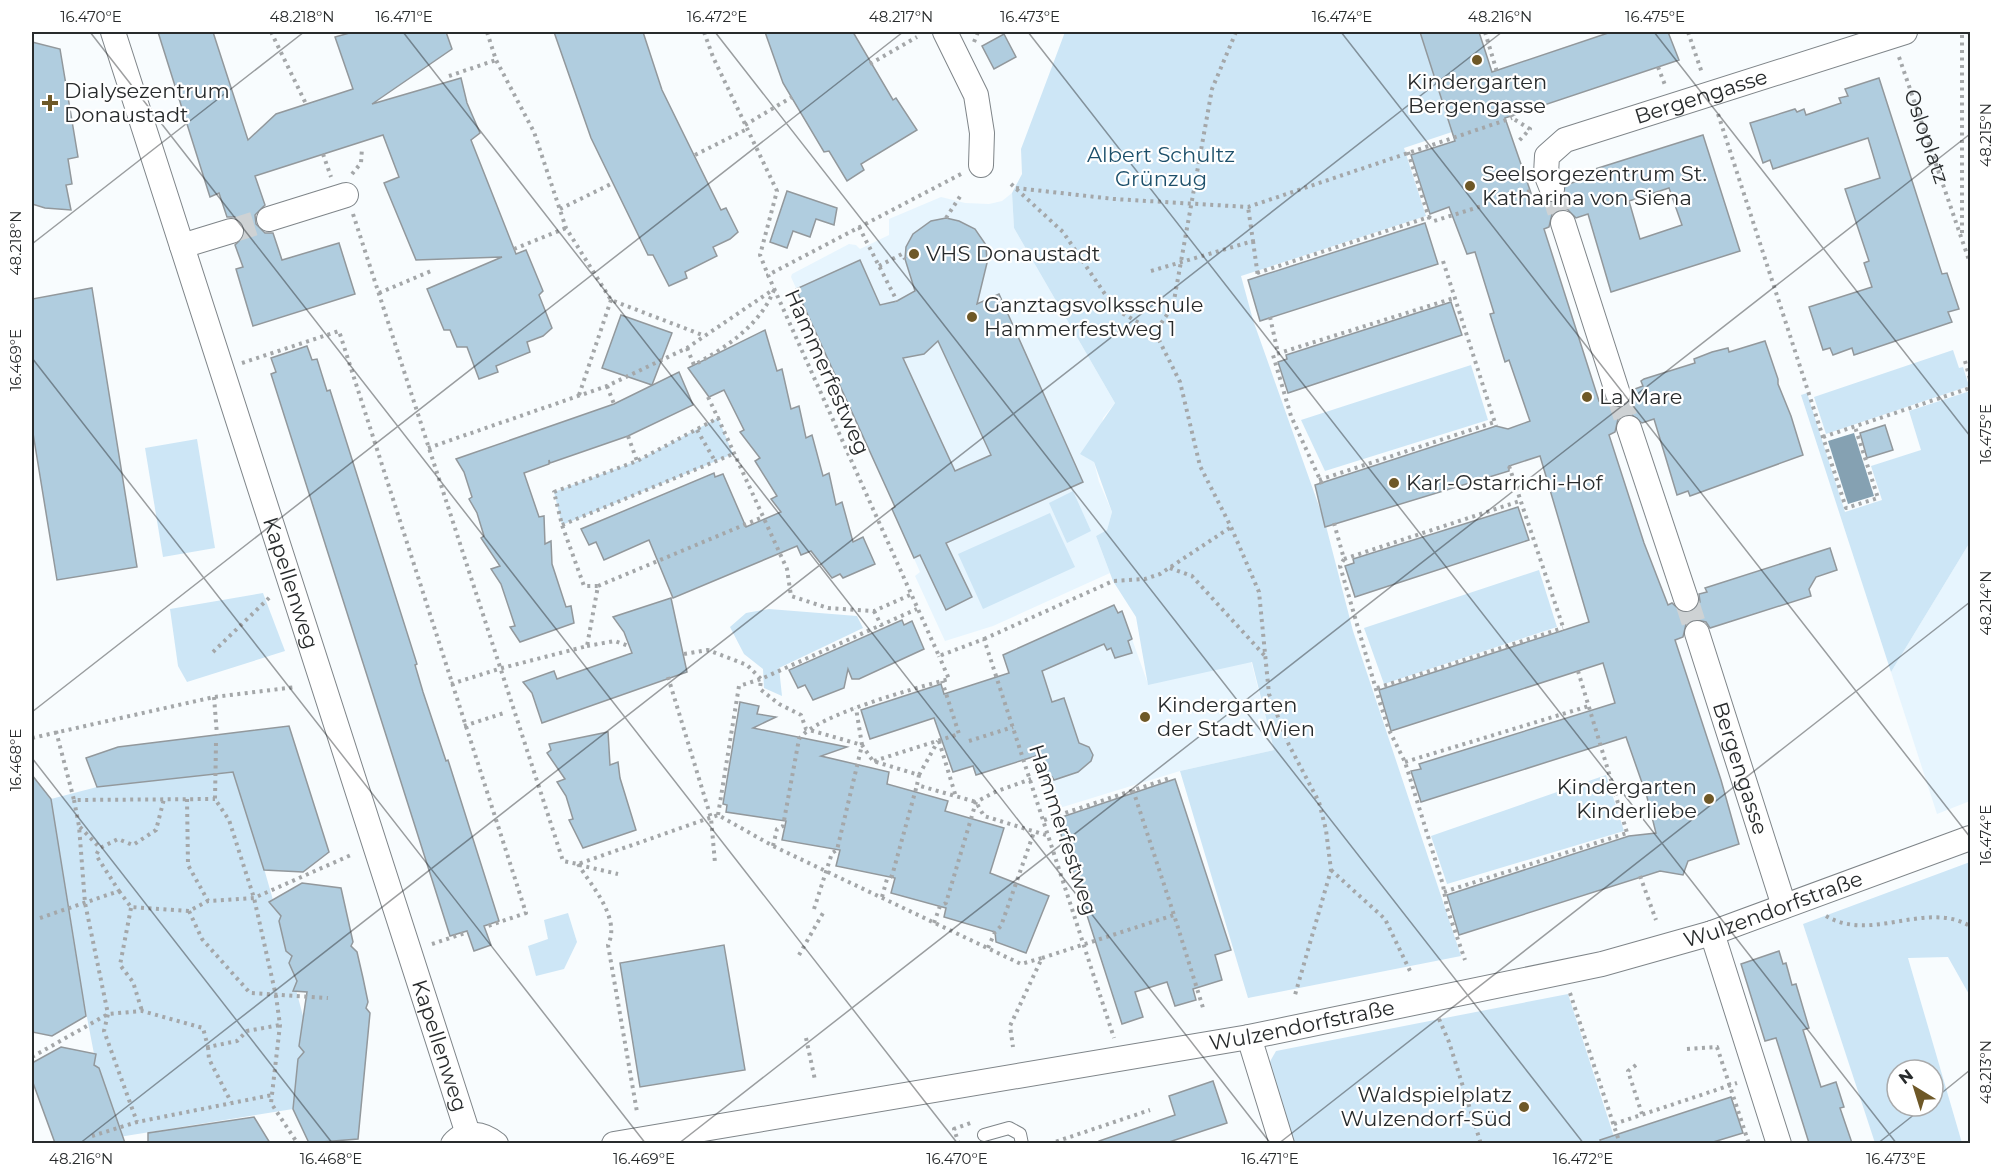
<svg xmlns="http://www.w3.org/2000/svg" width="2002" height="1175" viewBox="0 0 2002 1175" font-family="Montserrat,sans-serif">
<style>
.built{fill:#e7f5fe}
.green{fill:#cde6f6;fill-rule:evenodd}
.water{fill:#85a1b2}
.building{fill:#b0cddf;stroke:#92989c;stroke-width:1.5;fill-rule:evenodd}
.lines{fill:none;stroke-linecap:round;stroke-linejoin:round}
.minor-tunnel{stroke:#ced2d4;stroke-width:24;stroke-dasharray:24 12;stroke-linecap:butt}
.service-casing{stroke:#7f8589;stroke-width:14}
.minor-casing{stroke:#7f8589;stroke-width:26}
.path{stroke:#a4a7a9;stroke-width:4;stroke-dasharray:3 4.5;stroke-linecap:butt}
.service{stroke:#fff;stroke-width:12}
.minor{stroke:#fff;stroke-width:24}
.ticks{fill:none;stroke:#282b2c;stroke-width:1.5;stroke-opacity:0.45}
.poi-dot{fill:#6e5827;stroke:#fff;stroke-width:2}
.labels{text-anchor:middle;stroke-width:4.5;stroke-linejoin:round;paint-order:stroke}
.poi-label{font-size:21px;fill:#282b2c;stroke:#fff;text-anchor:start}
.street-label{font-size:21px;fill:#282b2c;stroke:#fff}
.park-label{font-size:21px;fill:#1d506b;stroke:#fff}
.neatline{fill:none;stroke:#282b2c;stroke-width:2}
.ticks-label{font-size:15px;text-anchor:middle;fill:#282b2c}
</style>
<rect width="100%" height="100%" fill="#f8fcfe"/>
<g class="built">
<path d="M1012,193l2,35 101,175 -12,15 -9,44 5,20 13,30 -5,18 -11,6 14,37 -117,53 -48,15 -30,-65 5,-4 -28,-63 3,-2 -104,-230 1,-3 57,-30 7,1 4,4 29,-14v-16l52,-22 24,6 24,1 13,-3z"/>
<path d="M1970,542v259l-33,13 -46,-142z"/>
<path d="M1114,605l4,8 4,-2 26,73 103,-23 23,89 -94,21 -127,39 -50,-155z"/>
</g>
<g class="green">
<path d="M1065,32h355l32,100 -48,16 22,68 -185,60 12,44 73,206 27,105 108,325 -213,42 -68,-227 94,-21 -22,-88 -104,23 -12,-68 -23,-36 -17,-45 11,-6 5,-18 -18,-50 -14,-8 35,-51 -101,-175 -2,-35 10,-19 -1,-25z"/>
<path d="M1953,350l6,18 4,-1 6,19 -143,48 -12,-37z"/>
<path d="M1471,365l17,55 -163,51 -24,-51z"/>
<path d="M1970,391v151l-79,130 -90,-277 6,-2 38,119 37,-12 -11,-34 50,-16 -12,-39z"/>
<path d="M718,418l15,36 -171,71 -8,-33 83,-31z"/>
<path d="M197,439l18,109 -52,9 -18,-109z"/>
<path d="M1073,491l18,40 -24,12 -18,-40z"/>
<path d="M1050,513l25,54 -92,42 -25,-55z"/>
<path d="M1539,570l18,57 -173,57 -20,-56z"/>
<path d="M263,593l22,58 -98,31 -9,-16 -8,-57z"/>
<path d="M769,609l88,7 6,12 -84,40 3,28 -18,-8 -1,-19 -19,-15 -14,-27 16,-14z"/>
<path d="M235,767l38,133 8,16c-3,7 -1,14 5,19 -4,9 -1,15 6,21l-3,7 8,18 -2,5 8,30 -1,8 4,5 -7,16 5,7 -6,7 -2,17 4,6 -5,5 -2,22 -199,32 -4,-11 25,-16 -6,-9c2,-8 -1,-16 -8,-21l-2,-15 -5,-4 1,-6 -14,-73 -4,-5 3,-5 -17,-104 -4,-5c3,-8 2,-16 -4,-22 4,-8 2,-16 -4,-23l3,-5 -3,-18 46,-12 109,-12z"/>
<path d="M1606,775l18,56 -177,53 -16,-48z"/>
<path d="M1970,862v134l-22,-39 -40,1 54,185h-87l-72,-219zM1897,1070h36v36h-36z"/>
<path d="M568,913l9,29 -13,27 -28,7 -8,-30 20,-7 -4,-19z"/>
<path d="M1568,994l48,149h-321l-27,-78 8,-14z"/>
</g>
<path class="water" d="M1854,433l20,63 -26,8 -20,-63z"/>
<g class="building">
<path d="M158,32h55l35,108 28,-26 77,-25 -18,-52 18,-5h93l6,17 -80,55 89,-26 6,25 13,30 -9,7 45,114 10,-4 17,41 -4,4 13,33 -9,8 -16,6 3,10 -34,14 2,6 -19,7 -12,-32h-10l-7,-17h-6l-17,-41 75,-32 -86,3 -32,-77 15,-6 -16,-42 -128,41 10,29 -10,10 1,9 9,9h8l9,27 57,-17 16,51 -102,32 -17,-57 7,-2 -8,-22 10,-10 -1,-9 -9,-9h-8l-8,-24 -9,4z"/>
<path d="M554,32h89l19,58 59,120 5,-2 12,24 -8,7 -17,8 4,9 -32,16 2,6 -18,8 -16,-31h-5l-57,-117z"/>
<path d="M765,32h88l40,68 3,-2 21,32 -56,34 3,6 -17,11 -18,-30 -5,1 -41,-69z"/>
<path d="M1420,32h59l13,40 119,-40h57l11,28 -174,58 27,78 6,-3 5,7 8,3 12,-5 2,-13 13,-4 -2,-6 127,-40 37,116 -129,41 -23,-78 -12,4 -9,-9 -9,1 -6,4 -3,13 -5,2 55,172 6,-2 9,9 9,-1 9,-9v-8l11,-4 -2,-5 3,-2 51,-16 -1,-4 18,-7 16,-4 1,4 36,-11 13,38v5l13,32 12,39 -113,41 -2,-5 -11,4 -23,-76 -12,4 -11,-9 -13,5 -3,13 -6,3 35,108 24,62 4,-2 11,10 8,-1 9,-10 -1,-8 8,-2 -2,-4 125,-40 7,22 -21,7 -7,12 2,7 -101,32 -4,-6 -13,-3 -7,5 -3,13 -8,3 46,140 18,64 -51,17 -5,14 -23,-4 -201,64 -12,-40 182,-59 27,-3 -9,-36 -21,-60 -205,65 -10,-31 10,-2 -2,-5 196,-61 -12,-40 -212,68 -12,-41 210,-68 -49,-166 -31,10v5l-184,56 -10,-42 181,-59 12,3 22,-8 -21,-61 -4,2 -15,-48 4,-1 -19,-61 -8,2 -18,-47 -19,7 -19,-59 44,-14zM1669,188l13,37 -42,14 -11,-38z"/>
<path d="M1004,34l12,23 -22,12 -12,-23z"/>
<path d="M32,42l28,7 18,108 -10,2 4,25 -6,1 5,25 -26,-2 -13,-4z"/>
<path d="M1879,78l63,196 5,-1 12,36 -11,3 4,10 -98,33 -2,-7 -19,7 -3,-7 -7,2 -14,-43 63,-20 -8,-24 5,-2 -24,-72 35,-11 -12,-40 -95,31 -3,-9 -7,3 -13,-40 45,-14 2,3 7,-3 2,6 35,-12 -2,-5 9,-2 -3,-7z"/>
<path d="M787,191l50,17 -3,17 -18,-6 -6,18 -17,-6 -6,17 -17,-6z"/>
<path d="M946,218l13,3 16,8 11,16 1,18 -10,41 22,-10 84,188 -137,61 26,54 -26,13 -26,-55 -6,3 -22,-49 3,-2 -99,-218 64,-29 20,45 17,-4 18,-10 -10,-32 1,-12 7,-13 18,-13zM938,341l53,114 -36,16 -52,-113 21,-4z"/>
<path d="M1425,223l13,41 -178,57 -12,-41z"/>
<path d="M92,288l45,279 -80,13 -25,-153v-128z"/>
<path d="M1451,302l11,33 -174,58 -10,-31 9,-3 -1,-4z"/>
<path d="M621,315l51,18 -20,52 -50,-17z"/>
<path d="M765,330l12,41 5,-2 9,40 8,-3 7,32 6,-3 11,41 6,-3 7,32 6,-3 11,40 10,-5 12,27 -32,14 -3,-4 -8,4 -21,-27 -10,4 -4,-9 -124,52 -24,-58 -45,20 -8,-18 -7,3 -8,-16 133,-56 1,4 8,-3 23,53 35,-15 -10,-13 6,-3 -22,-35 5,-3 -20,-26 4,-2 -20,-40 -15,7 -21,-29z"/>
<path d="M307,346l5,14 5,-1 10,32 3,-1 87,274 -2,1 8,27 23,69 2,-1 51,161 -15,5 7,19 -17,6 -7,-20 -17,5 -179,-562 5,-2 -5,-14z"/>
<path d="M679,372l14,33 -65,31 -78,27 -1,-3v4l-25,9 15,44 5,-1 1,28 6,-3 1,23 14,43 5,-1 3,17 -54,19 -10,-15 5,-1 -14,-42 -10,-15 9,-3 -19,-28 3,-2 -7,-23 -8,-14 3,-2 -8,-25 -8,-13 158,-55z"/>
<path d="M1885,425l8,25 -26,8 -7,-25z"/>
<path d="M1518,507l11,33 -174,57 -10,-31 9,-3 -1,-4z"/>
<path d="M671,598l16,74 -145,51 -10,-30 -9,-11 31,-11 3,8 75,-26 -8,-21 -11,-15z"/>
<path d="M1114,605l4,8 4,-2 10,28 -4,2 4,12 -17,5 -4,-10 -4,2 -3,-6 -62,27 10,31 12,-4 15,45 10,4 4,8 -2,6 -13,11 -24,8 -2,-3 -8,3 -8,-24 -60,19 -3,-9 -20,6 -19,-54 -64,21 -9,-29 80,-26 3,10 65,-21 -6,-18z"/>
<path d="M902,620l2,5 8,-4 12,28 -65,30h-7l-4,-10 -4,19 -31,12 -8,-15 -7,3 -9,-18z"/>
<path d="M740,702l19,4 -2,8 19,3 -23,11 94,19 -26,9 68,16 -2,12 61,17 -3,10 59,17 -14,45 59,23 -23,57 -30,-11 -1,-10 -51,-15 2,-9 -55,-15 4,-15 -59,-12 4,-16 -58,-10 4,-19 -60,-9 1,-7 -4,-1z"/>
<path d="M289,726l40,126 -26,20 -39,-2 -31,-98 -136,15 -11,-29 32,-11z"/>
<path d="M608,732l2,33 8,-3 2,16 16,52 -53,18 -14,-28 4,-1 -7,-23 -9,-14 8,-3 -18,-26 4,-3 -2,-6z"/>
<path d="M32,775l19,24 35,217 -34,20 -20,-4z"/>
<path d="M1175,779l56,171 -16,5 7,25 -29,9 3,11 -21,6 -8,-24 -32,10 8,25 -21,7 -66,-205z"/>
<path d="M302,883l39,5 12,54 -2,4 6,6 6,26 5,24 -2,6 4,5 -12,126 -49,4 -16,-34 5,-50 6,-7 -5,-6 8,-54 -14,-1 4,-10 -8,-18 3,-7 -6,-5 -7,-30 2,-5 -12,-14z"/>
<path d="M724,945l21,125 -105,17 -20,-124z"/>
<path d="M1779,951l4,13 3,-1 6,22 4,-1 13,44 -6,2 18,57 15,-5 8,25 -4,1 12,35h-43l-33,-105 -11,3 -24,-77z"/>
<path d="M61,1047l35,7 -2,11 5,3 26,75h-70l-23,-63v-17z"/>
<path d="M1213,1081l14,42 -61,20h-67v-2l76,-26 -6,-19z"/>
<path d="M1731,1097l12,36 -33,10h-109l-1,-3z"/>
<path d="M254,1117l16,26h-122v-10z"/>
</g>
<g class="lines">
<g class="minor-tunnel">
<path d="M1552,189l11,34"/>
<path d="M231,231l38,-12"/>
<path d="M1618,394l11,34"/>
<path d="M1686,599l11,34"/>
</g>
<defs>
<path id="service" d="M984,1135l25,-7 11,6 2,10"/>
<g id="minor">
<path id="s2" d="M113,32l355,1102"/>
<path d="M945,32l31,63 6,38 -1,32"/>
<path id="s3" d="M1552,189l-6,-15 1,-18 18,-16 340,-108"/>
<path d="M269,219l77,-24"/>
<path d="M1563,223l55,171"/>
<path d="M182,246l49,-15"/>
<path d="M1629,428l57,171"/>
<path id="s4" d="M1697,633l87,273"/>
<path d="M1712,933l67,211"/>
<path d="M1249,1037l33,107"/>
<path d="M453,1144c12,-14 30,-11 43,0"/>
<path id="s5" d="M614,1144l635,-107 353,-73 110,-31 258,-95"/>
</g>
</defs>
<use href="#service" class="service-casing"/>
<use href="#minor" class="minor-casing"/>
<g class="path">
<path d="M271,32l35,72"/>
<path d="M487,32l9,28 38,72 32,96 45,72 94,36"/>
<path d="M704,32l9,25 64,134 -17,64 8,20"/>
<path d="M1236,32l-24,57 -39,217 -18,26 25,50 20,84 31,61 28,65 10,102 20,51 30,57 7,28 5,40 -36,125"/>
<path d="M1485,32l12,40"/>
<path d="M1688,32l14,41"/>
<path d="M974,42l4,-10"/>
<path id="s1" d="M1899,57l71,206"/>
<path d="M870,64l47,-27"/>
<path d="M1658,67l7,18"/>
<path d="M449,76l47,-16"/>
<path d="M1511,114l1,4 18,11 -13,14"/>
<path d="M1718,114l128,394 32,-10 -23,-71"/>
<path d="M745,125l47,-28"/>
<path d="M1408,152l22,69"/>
<path d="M323,154l8,23"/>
<path d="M695,155l52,-26"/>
<path d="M352,174l9,-11 1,-15"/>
<path d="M961,174l-193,101 171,381 45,-17 130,399"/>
<path d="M1011,184l52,48 52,77 40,23"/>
<path d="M1016,188l98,11 134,8 264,-89"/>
<path d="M560,209l53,-26"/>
<path d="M353,214l210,647 15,3 140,-49 55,31 248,118 21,-6 -32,68 3,21"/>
<path d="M946,218l15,-23"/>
<path d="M859,227l38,74"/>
<path d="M1962,233v-201"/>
<path d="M1253,241l5,36"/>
<path d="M514,249l52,-21"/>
<path d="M1443,261l53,165"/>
<path d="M879,266l23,-12 3,5"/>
<path d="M1151,271l102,-30 -5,-34"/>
<path d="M1257,273l172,-56 5,4 96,-30"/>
<path d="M379,293l52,-22"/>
<path d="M1270,317l8,36"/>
<path d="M687,348l7,17c33,-18 66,-40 80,-75"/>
<path d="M1965,361l5,18"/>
<path d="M242,363l97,-32 187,582 -41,14"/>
<path d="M607,386l7,18"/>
<path d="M579,395l32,-95"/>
<path d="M708,397l10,21"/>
<path d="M697,430l18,31"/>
<path d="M628,436l9,25"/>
<path d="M1823,437l147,-49"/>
<path d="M428,448l179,-62 80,-38 87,-59"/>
<path d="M1509,466l55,164"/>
<path d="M1319,480l176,-58"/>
<path d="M1322,484l-31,-68 -18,-61 181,-57"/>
<path d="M1334,523l10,36 -4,7 40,137 9,27 16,32 38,123 4,23 18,52"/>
<path d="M562,525l171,-71"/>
<path d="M1344,559l176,-58"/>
<path d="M1170,568l22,8 73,80"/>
<path d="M598,586l165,-69"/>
<path d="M874,611l7,14 36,-16"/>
<path d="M984,639l129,-58 32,-2 15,-5 71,-47"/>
<path d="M587,646l28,-5 14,5"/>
<path d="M213,652l57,-55"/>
<path d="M684,654l24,-4 39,15 14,14 -1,10 19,15 22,11 5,14 56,16 11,16 46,14 -2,10 59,17 8,14 65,20"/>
<path d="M1578,671l50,165"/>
<path d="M668,677l43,141 4,45"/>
<path d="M451,684l51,-16 85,-22 11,-60h-14l-22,-61 -8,-33 83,-31 81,-43 69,151 4,27 37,12 46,3 36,-16"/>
<path d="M1377,688l186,-60"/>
<path d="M214,697l3,38"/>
<path d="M464,726l40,-13"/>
<path d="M56,731l18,69 141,-1"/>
<path d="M32,738l182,-41 82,-10"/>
<path d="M939,741l17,56"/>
<path d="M969,741l44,-14"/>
<path d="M216,743l-1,56 14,21 25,78 22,98 4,29 -9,78 27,41"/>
<path d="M874,761l85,-27 -17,-53"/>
<path d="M1405,762l184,-56"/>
<path d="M919,775l19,-34"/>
<path d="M1133,790l41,125"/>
<path d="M187,799l1,66 20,36"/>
<path d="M74,800l5,26 6,77 23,111 -4,17 33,91"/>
<path d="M718,815l21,-129 22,-7 120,-54"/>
<path d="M1044,820l126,-42"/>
<path d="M80,827l20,21 18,-9 15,6 23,-15 8,-31"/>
<path d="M773,846l4,-17 6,-3 16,-87c17,-24 117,-51 150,-60l-10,-23"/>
<path d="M578,864c14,23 43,54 30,81l29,167"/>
<path d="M579,865l39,9"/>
<path d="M1331,870l54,49 25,52"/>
<path d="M1640,876l16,44"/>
<path d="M119,891l12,16 58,4 19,-10 46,-3 97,-43"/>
<path d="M1444,892l183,-59"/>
<path d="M882,897l5,-18 5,-3 25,-91"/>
<path d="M131,908l-11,57 13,17 9,29"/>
<path d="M814,909l18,-56 5,-3 25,-105 -6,-37"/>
<path d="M189,911l13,28 48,54 78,5"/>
<path d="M1826,916c46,27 99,-16 144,10"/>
<path d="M40,918l79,-27 -23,-36 4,-7"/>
<path d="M934,923l6,-17 6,-3 30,-101 19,-10 36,-13"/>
<path d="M432,944l36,-12"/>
<path d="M988,948l7,-16 6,-6 33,-94"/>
<path d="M799,955l24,-42"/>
<path d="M1042,958l132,-43 30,96"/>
<path d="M1570,993l50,151"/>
<path d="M1439,1019l10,23 32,102"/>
<path d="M806,1038l9,42"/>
<path d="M208,1047l1,12 22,43"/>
<path d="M1687,1049l30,-2 32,97"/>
<path d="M32,1057l76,-43 34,-3 61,17 5,19 29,-6 10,-10 33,-6"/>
<path d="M1636,1065l-8,6 14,43"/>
<path d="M1614,1124l123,-41"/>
<path d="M92,1136l45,-14 135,-27"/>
<path d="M959,1144l-5,-15 19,-7"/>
<path d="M1049,1144l101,-34"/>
</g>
<use href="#service" class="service"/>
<use href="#minor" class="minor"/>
</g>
<path class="ticks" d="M90,32l868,1112M403,32l868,1112M715,32l869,1112M1028,32l869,1112M1341,32l629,805M1654,32l316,404M1967,32l3,4M32,244l272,-212M32,358l614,786M32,712l871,-680M32,758l301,386M1933,1100l37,-30M79,1144l1423,-1112M678,1144l1292,-1010M1278,1144l692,-542M1877,1144l48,-38"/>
<g class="poi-dot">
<circle cx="1477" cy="60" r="6"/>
<path d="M47 94h6v6h6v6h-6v6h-6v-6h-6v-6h6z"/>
<circle cx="1470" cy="186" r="6"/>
<circle cx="914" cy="254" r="6"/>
<circle cx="972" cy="317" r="6"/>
<circle cx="1587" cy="397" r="6"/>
<circle cx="1394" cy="483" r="6"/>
<circle cx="1145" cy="717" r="6"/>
<circle cx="1709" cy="799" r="6"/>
<circle cx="1524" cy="1107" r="6"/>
</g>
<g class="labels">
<g class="poi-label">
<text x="1477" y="89" text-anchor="middle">Kindergarten<tspan x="1477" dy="24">Bergengasse</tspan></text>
<text x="64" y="98">Dialysezentrum<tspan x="64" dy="24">Donaustadt</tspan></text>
<text x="1482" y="181">Seelsorgezentrum St.<tspan x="1482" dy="24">Katharina von Siena</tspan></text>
<text x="926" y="261">VHS Donaustadt</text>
<text x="984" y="312">Ganztagsvolksschule<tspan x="984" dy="24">Hammerfestweg 1</tspan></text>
<text x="1599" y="404">La Mare</text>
<text x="1406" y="490">Karl-Ostarrichi-Hof</text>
<text x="1157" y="712">Kindergarten<tspan x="1157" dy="24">der Stadt Wien</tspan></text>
<text x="1697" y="794" text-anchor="end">Kindergarten<tspan x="1697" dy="24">Kinderliebe</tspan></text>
<text x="1512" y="1102" text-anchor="end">Waldspielplatz<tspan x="1512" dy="24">Wulzendorf-Süd</tspan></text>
</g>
<g class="street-label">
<text dy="7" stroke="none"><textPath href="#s3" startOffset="201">Bergengasse</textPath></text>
<text dy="7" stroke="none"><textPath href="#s1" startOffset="84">Osloplatz</textPath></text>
<text transform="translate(827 372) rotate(66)" y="7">Hammerfestweg</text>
<text dy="7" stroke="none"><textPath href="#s2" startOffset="579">Kapellenweg</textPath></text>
<text dy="7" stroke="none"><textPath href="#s4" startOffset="142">Bergengasse</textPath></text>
<text transform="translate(1063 830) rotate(72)" y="7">Hammerfestweg</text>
<text dy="7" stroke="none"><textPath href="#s5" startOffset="1184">Wulzendorfstraße</textPath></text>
<text dy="7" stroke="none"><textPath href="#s5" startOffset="698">Wulzendorfstraße</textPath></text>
<text dy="7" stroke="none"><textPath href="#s2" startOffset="1065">Kapellenweg</textPath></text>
</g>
<g class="park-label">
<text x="1161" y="162">Albert Schultz<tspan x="1161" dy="24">Grünzug</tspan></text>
</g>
</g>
<rect width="2002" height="1175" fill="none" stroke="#ffffff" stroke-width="66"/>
<g transform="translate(1915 1088) rotate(322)"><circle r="28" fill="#ffffff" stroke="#a9aaab" stroke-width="1.5"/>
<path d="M0-4.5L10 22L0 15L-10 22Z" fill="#6e5827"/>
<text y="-9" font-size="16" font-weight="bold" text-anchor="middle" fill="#282b2c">N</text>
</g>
<rect x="33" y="33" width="1936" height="1109" class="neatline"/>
<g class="ticks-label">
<text x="91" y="22">16.470°E</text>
<text x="302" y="22">48.218°N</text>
<text x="404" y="22">16.471°E</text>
<text x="717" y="22">16.472°E</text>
<text x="901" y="22">48.217°N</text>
<text x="1030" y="22">16.473°E</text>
<text x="1342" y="22">16.474°E</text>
<text x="1500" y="22">48.216°N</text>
<text x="1655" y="22">16.475°E</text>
<text transform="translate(1986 135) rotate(-90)" y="5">48.215°N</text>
<text transform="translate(16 243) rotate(-90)" y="5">48.218°N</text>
<text transform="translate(16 360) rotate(-90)" y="5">16.469°E</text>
<text transform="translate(1986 434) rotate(-90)" y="5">16.475°E</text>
<text transform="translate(1986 603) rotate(-90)" y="5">48.214°N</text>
<text transform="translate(16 760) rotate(-90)" y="5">16.468°E</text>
<text transform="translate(1986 835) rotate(-90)" y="5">16.474°E</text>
<text transform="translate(1986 1072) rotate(-90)" y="5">48.213°N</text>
<text x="81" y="1164">48.216°N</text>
<text x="331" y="1164">16.468°E</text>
<text x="644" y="1164">16.469°E</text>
<text x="957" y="1164">16.470°E</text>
<text x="1270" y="1164">16.471°E</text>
<text x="1583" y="1164">16.472°E</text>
<text x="1896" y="1164">16.473°E</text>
</g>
</svg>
